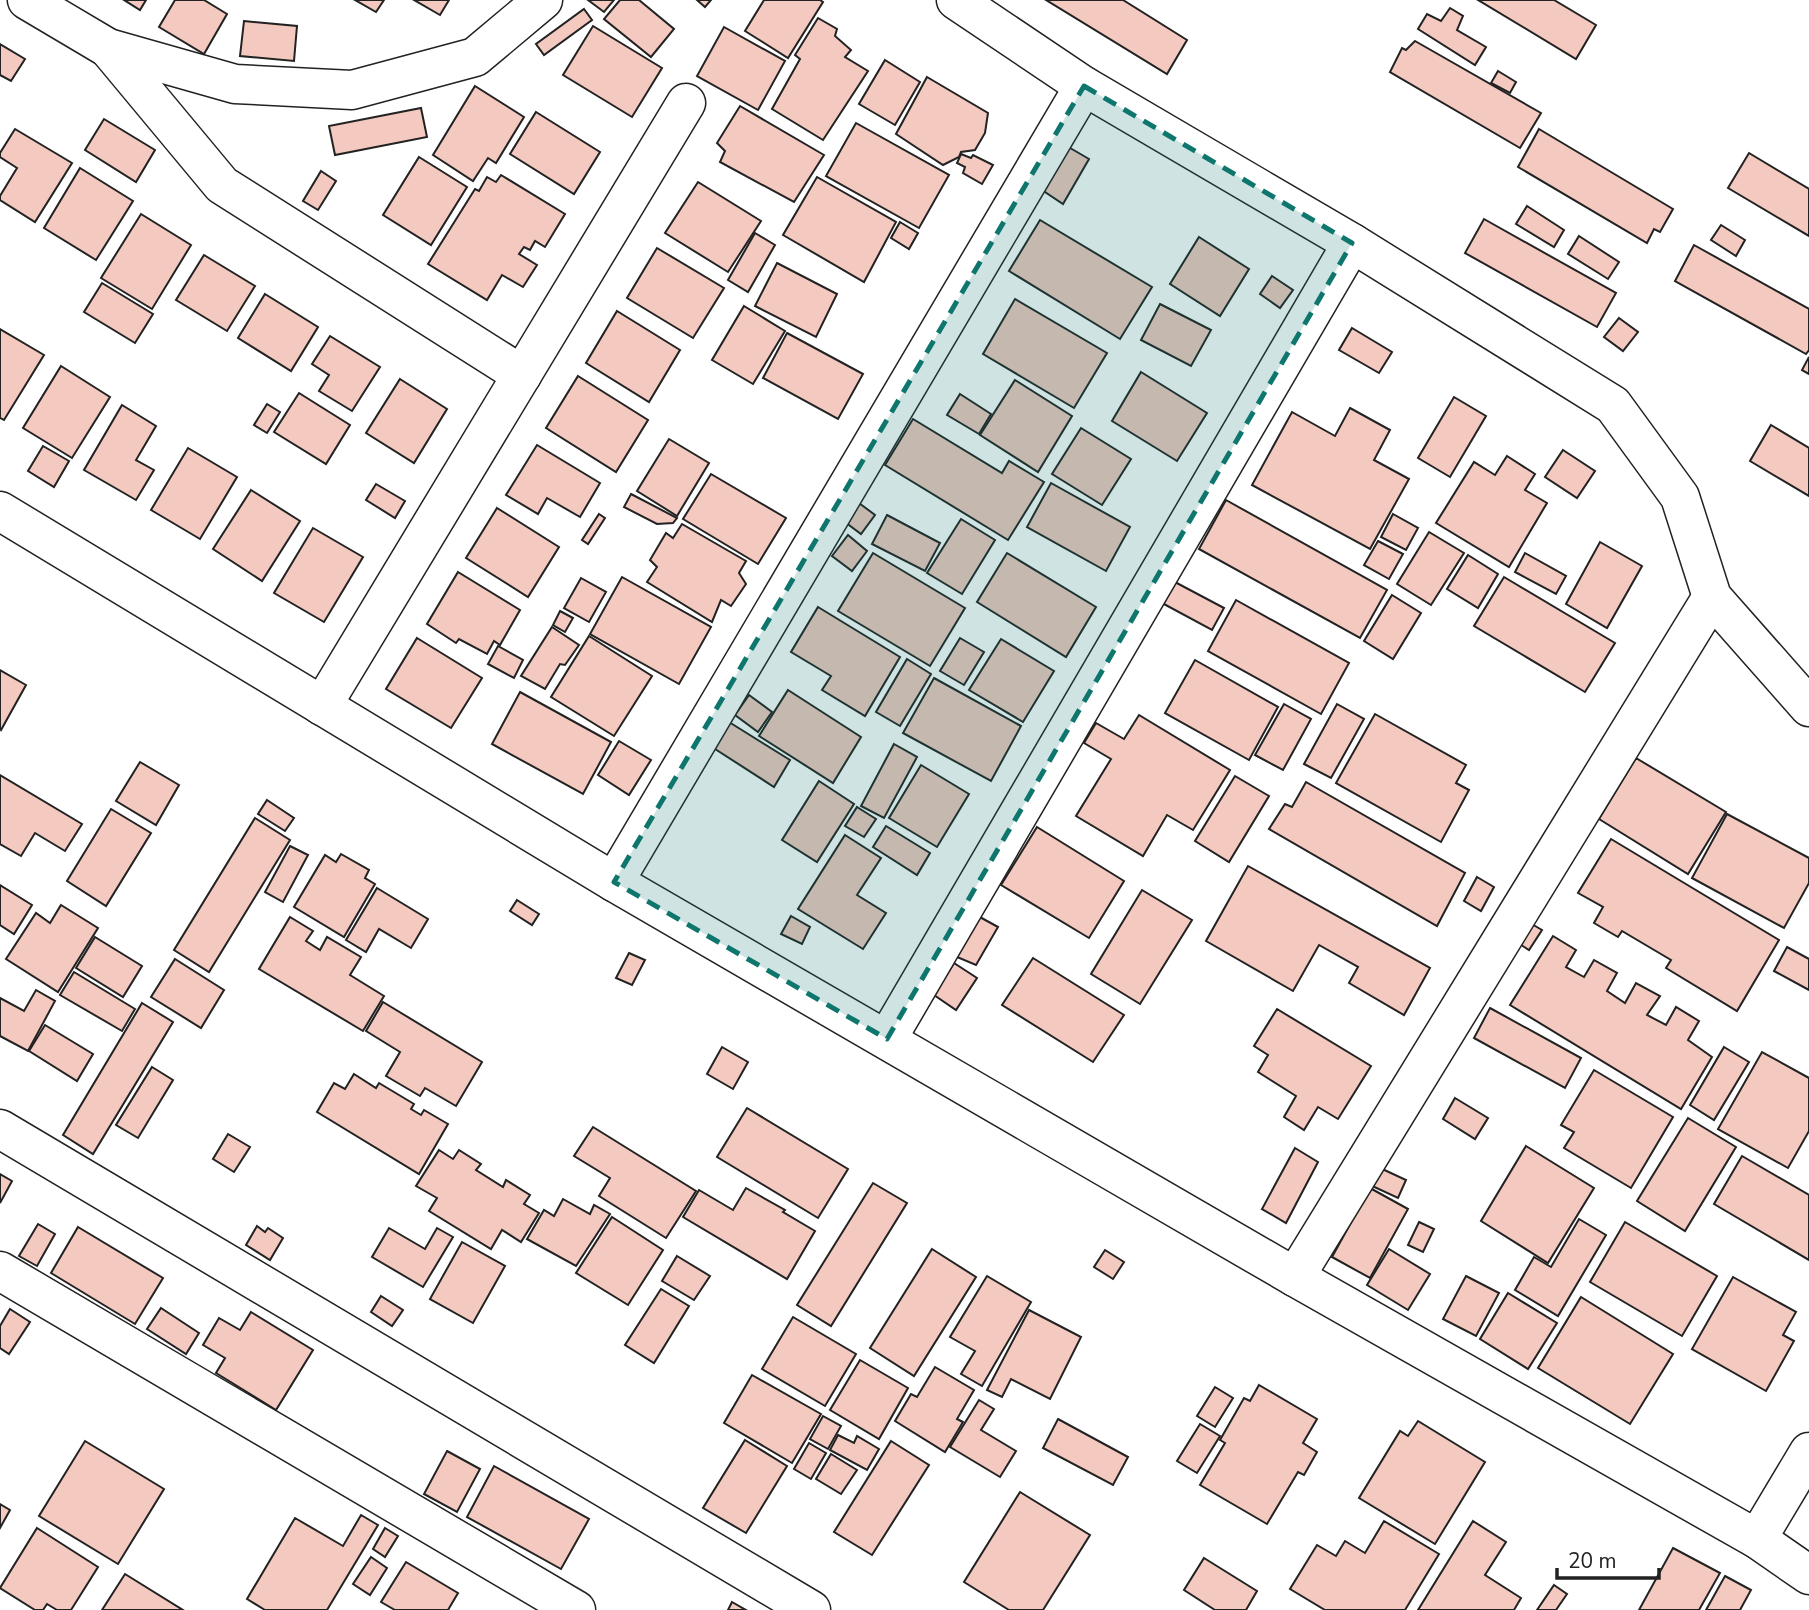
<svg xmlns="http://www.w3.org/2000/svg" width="1809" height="1610" viewBox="0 0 1809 1610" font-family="'Nunito Sans',sans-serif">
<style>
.building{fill:#f3c9c0;stroke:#222;stroke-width:2}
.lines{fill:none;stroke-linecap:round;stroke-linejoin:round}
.minor-casing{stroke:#222;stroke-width:41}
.minor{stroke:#fff;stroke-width:38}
.marked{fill:#0f766e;fill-opacity:0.2;stroke:#0f766e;stroke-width:5;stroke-dasharray:14 9;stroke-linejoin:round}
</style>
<rect width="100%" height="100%" fill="#fff"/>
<g class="building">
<path d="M124,0h22l-6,10z"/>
<path d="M175,0h29l23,14 -23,40 -45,-27z"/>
<path d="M355,0h29l-8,12z"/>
<path d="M414,0h35l-9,15z"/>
<path d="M588,0h26l-10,12z"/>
<path d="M620,0h19l35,29 -23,28 -47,-38z"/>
<path d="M697,0h14l-6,7z"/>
<path d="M764,0h56l3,2 -35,56 -43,-27z"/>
<path d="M1046,0h77l64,40 -20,34z"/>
<path d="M1478,0h76l42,25 -20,34z"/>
<path d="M1450,8l13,8 -6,14 29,17 -11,18 -57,-36 9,-15 14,7z"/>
<path d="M584,9l8,11 -48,35 -8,-11z"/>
<path d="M818,18l19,11 -2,7 16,14 -6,7 23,14 -45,69 -51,-31 28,-50 -5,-4z"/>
<path d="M244,21l53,5 -3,35 -54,-5z"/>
<path d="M593,26l69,42 -30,49 -69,-42z"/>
<path d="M724,27l61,34 -27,49 -61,-34z"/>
<path d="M1415,41l126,72 -21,35 -130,-76 12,-24 4,2z"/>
<path d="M0,44l25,15 -14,22 -11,-6z"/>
<path d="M885,60l35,22 -25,43 -36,-21z"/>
<path d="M1498,71l18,11 -6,11 -19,-10z"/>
<path d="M927,77l61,36 -3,20 -10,17 -14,2 -2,5 -16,8 -47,-31z"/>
<path d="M475,86l49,31 -28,46 -8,-5 -15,23 -40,-26z"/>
<path d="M740,106l84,49 -30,47 -74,-40 5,-11 -8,-8z"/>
<path d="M421,108l6,29 -92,18 -6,-29z"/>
<path d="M536,112l64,40 -26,42 -64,-40z"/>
<path d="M104,119l51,31 -19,32 -51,-32z"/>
<path d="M856,123l93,52 -30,53 -93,-52z"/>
<path d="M15,129l57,34 -37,59 -35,-22v-4l17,-28 -17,-11v-4z"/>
<path d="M1539,129l134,80 -13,23 -6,-3 -7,14 -129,-76z"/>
<path d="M1065,145l24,14 -26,45 -24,-16z"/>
<path d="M1749,153l60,36v47l-81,-48z"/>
<path d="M961,154l10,4 2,-3 20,10 -11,19 -19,-11 2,-6 -8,-4z"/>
<path d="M419,157l48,30 -36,58 -48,-30z"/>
<path d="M80,168l53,33 -37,59 -52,-32z"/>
<path d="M321,171l15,10 -18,29 -15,-9z"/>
<path d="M501,175l64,39 -20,33 -10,-6 -5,9 -6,-3 -5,7 18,11 -14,22 -21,-12 -15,25 -59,-36 47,-75 4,2 8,-14 9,5z"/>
<path d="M817,177l79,45 -32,60 -81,-47z"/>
<path d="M698,182l63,39 -33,51 -63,-39z"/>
<path d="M1527,206l37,24 -10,17 -38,-23z"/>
<path d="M141,214l50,31 -39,64 -51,-31z"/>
<path d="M1484,219l132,74 -19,34 -132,-74z"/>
<path d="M1040,220l112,67 -32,52 -111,-68z"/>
<path d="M900,222l18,11 -9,16 -18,-11z"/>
<path d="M1721,225l24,15 -9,16 -25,-16z"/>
<path d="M755,233l20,12 -27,47 -20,-12z"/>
<path d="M1579,236l40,26 -11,17 -40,-25z"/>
<path d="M1199,237l50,32 -29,47 -50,-32z"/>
<path d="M1694,245l115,64v41l-3,4 -131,-73z"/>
<path d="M657,248l67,40 -31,50 -66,-40z"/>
<path d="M204,255l51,31 -28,45 -51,-31z"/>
<path d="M777,263l60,31 -21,43 -61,-31z"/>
<path d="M1272,276l21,14 -13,18 -20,-14z"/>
<path d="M102,283l51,31 -18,29 -51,-31z"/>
<path d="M265,294l53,33 -27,44 -53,-33z"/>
<path d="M1015,299l92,54 -33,55 -91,-54z"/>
<path d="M1160,304l51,26 -20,36 -50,-26z"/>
<path d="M744,306l41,25 -32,53 -41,-24z"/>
<path d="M617,311l63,39 -31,52 -63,-39z"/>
<path d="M1619,318l19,14 -15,19 -19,-14z"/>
<path d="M1352,328l40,24 -13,21 -40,-23z"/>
<path d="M0,329l44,26 -40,65 -4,-2z"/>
<path d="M787,333l76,41 -25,45 -75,-41z"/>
<path d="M330,336l50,31 -28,44 -33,-20 10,-16 -17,-11z"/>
<path d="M1809,357v17l-7,-4z"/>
<path d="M61,366l49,31 -38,61 -49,-30z"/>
<path d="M1141,372l66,41 -30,48 -65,-40z"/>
<path d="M578,376l70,44 -32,52 -70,-44z"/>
<path d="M400,379l47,30 -33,54 -48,-30z"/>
<path d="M1015,380l57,36 -34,56 -58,-37z"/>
<path d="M299,393l51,32 -24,39 -52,-32z"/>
<path d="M960,394l31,20 -12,20 -32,-19z"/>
<path d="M1454,397l32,19 -36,61 -32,-19z"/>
<path d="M267,404l13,8 -13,21 -13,-8z"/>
<path d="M122,405l34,21 -20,34 18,10 -18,30 -52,-30z"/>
<path d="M1350,408l40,22 -16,30 35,19 -39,70 -118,-64 40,-73 43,24z"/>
<path d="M913,419l89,54 7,-12 35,21 -36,58 -123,-75z"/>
<path d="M1771,425l38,23v48l-59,-35z"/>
<path d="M1081,428l50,31 -29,46 -50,-31z"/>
<path d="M669,439l40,24 -32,53 -40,-25z"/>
<path d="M537,445l63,38 -20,34 -33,-19 -9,16 -32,-19z"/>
<path d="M43,446l26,15 -15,26 -26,-16z"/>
<path d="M188,448l49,29 -37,62 -49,-29z"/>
<path d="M1563,450l32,21 -18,27 -32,-21z"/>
<path d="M1507,456l28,18 -10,16 22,13 -38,64 -73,-44 38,-61 21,13z"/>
<path d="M711,474l75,44 -28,46 -75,-45z"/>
<path d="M1051,483l79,44 -24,44 -79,-44z"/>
<path d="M376,484l29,17 -10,17 -29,-18z"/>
<path d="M251,490l49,31 -38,60 -49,-32z"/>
<path d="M631,494l46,24 -4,5 -16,1 -33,-17z"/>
<path d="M1226,500l161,90 -27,48 -161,-89z"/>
<path d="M859,503l16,12 -14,19 -16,-12z"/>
<path d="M497,508l62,39 -31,50 -62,-39z"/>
<path d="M599,514l6,4 -17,26 -6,-4z"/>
<path d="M1393,514l25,14 -12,22 -25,-13z"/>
<path d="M887,515l53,28 -15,28 -53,-27z"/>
<path d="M961,519l34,21 -33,54 -35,-21z"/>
<path d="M682,524l64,37 -7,12 7,11 -15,22 -10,-6 -9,22 -65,-40 10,-15 -7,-7 16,-27 7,5z"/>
<path d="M313,528l50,29 -39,65 -50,-29z"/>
<path d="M1429,532l35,21 -33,52 -34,-21z"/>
<path d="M848,535l19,16 -15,20 -20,-15z"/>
<path d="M1378,541l25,13 -14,25 -25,-14z"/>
<path d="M1600,542l42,24 -35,62 -41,-24z"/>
<path d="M873,553l92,55 -35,58 -92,-55z"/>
<path d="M1007,553l89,54 -30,50 -89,-55z"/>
<path d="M1525,553l41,23 -10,18 -41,-22z"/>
<path d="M1468,555l30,19 -20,34 -31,-19z"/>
<path d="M458,572l62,38 -20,35 -6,-4 -7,13 -28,-15 -3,4 -29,-19z"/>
<path d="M622,577l89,50 -32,57 -89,-50z"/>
<path d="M1504,577l111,66 -30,49 -111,-66z"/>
<path d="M581,578l25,14 -17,30 -25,-14z"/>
<path d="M1173,581l51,27 -12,22 -50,-27z"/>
<path d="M1392,595l29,18 -28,46 -29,-18z"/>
<path d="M1236,600l113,63 -28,51 -113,-63z"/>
<path d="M818,607l82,50 -35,59 -43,-26 9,-14 -40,-24z"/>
<path d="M560,611l13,7 -8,14 -12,-7z"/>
<path d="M552,627l27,18 -14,20 -5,-1 -15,25 -24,-13z"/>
<path d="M589,636l63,40 -38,60 -63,-39z"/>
<path d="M417,638l65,40 -31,50 -65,-39z"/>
<path d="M960,638l24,14 -20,33 -24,-14z"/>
<path d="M1001,639l53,32 -31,51 -54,-32z"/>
<path d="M498,646l25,14 -9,18 -26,-14z"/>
<path d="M907,659l24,15 -31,52 -24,-14z"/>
<path d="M1195,660l83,47 -29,53 -84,-47z"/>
<path d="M0,670l26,15 -25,45 -1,-1z"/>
<path d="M934,678l87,48 -30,55 -88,-48z"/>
<path d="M788,690l73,47 -28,46 -74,-47z"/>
<path d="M520,692l91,50 -28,52 -91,-50z"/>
<path d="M749,695l23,17 -14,20 -23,-17z"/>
<path d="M1284,704l27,15 -28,51 -28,-15z"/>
<path d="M1337,704l27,15 -33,59 -27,-14z"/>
<path d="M1375,714l91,51 -10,18 13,7 -28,52 -105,-59z"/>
<path d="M1139,715l91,55 -37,60 -26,-15 -24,41 -67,-40 35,-57 -27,-16 12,-20 28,16z"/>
<path d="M729,722l61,38 -16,27 -62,-40z"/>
<path d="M619,741l32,19 -22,35 -31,-20z"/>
<path d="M894,744l23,13 -33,61 -23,-12z"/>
<path d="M1636,758l90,54 -38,62 -89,-55z"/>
<path d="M140,762l39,23 -23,40 -40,-24z"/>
<path d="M921,765l48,29 -32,53 -48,-29z"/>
<path d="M0,775l82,49 -17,27 -30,-18 -14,23 -21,-12z"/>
<path d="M1235,776l34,20 -40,66 -34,-21z"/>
<path d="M819,781l35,23 -37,58 -35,-22z"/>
<path d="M1306,782l159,91 -28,53 -168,-97 16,-25 7,3z"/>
<path d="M267,800l27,18 -9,13 -27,-17z"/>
<path d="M857,807l19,12 -12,18 -19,-11z"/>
<path d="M111,809l40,24 -45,73 -39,-25z"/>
<path d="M1727,814l82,44v25l-25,45 -92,-50z"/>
<path d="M255,818l35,22 -81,132 -35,-22z"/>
<path d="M886,826l44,27 -13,22 -44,-28z"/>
<path d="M1037,827l87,54 -35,57 -88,-53z"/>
<path d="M845,835l36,23 -24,37 29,18 -23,36 -65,-40z"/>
<path d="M1611,839l168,101 -42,71 -71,-43 5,-8 -49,-29 -4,6 -24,-14 9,-16 -25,-14z"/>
<path d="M290,846l18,9 -25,47 -18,-10z"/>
<path d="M341,854l28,16 -4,8 10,6 -31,53 -50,-30 31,-52 11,7z"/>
<path d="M1248,866l182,102 -26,47 -55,-32 9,-16 -39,-22 -26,46 -87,-50z"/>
<path d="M1477,877l17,10 -13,24 -17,-10z"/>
<path d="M0,885l32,20 -18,29 -14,-9z"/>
<path d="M377,888l51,31 -17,29 -32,-19 -13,23 -20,-12z"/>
<path d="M1142,890l50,30 -52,84 -49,-30z"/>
<path d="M517,900l22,14 -7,11 -22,-14z"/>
<path d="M61,905l37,23 -40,64 -52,-33 30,-46 14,10z"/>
<path d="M791,916l19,11 -8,17 -21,-10z"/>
<path d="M978,916l20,11 -22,38 -19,-8z"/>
<path d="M290,917l23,14 -7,10 14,9 7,-13 34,20 -11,18 34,21 -21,35 -104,-62z"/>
<path d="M1530,923l12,7 -13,20 -11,-7z"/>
<path d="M1553,936l23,14 -10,17 18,10 10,-17 23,13 -10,18 18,12 11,-20 24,13 -13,19 19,10 10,-18 23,14 -11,19 24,17 -31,52 -171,-104z"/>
<path d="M95,937l47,29 -19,31 -47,-29z"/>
<path d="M1787,947l22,12v31l-35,-19z"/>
<path d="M629,953l16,7 -13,25 -16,-7z"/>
<path d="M1033,958l91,57 -31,47 -91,-57z"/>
<path d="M175,959l49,31 -23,38 -50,-31z"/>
<path d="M954,963l23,15 -21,32 -22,-15z"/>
<path d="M74,972l61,37 -13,22 -62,-36z"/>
<path d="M36,990l19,11 -27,50 -28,-15v-38l24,13z"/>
<path d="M383,1002l99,60 -26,44 -31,-18 -5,8 -34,-20 14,-24 -34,-21z"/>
<path d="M142,1003l31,19 -80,132 -30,-19z"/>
<path d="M1490,1008l91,50 -16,30 -91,-50z"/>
<path d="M1277,1009l94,57 -33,53 -20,-12 -14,23 -20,-13 12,-21 -38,-24 10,-17 -14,-9z"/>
<path d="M45,1025l48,29 -16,27 -48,-30z"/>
<path d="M722,1047l26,15 -15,27 -26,-15z"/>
<path d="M1724,1047l25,15 -35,58 -24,-15z"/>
<path d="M1762,1052l47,26v53l-21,37 -70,-39z"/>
<path d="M152,1067l21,13 -35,58 -22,-13z"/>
<path d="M1594,1070l79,47 -42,71 -67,-40 10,-16 -13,-7z"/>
<path d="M354,1074l22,14 3,-5 35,21 -3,5 10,6 3,-5 24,14 -29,50 -102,-62 17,-29 11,6z"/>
<path d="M1455,1098l33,20 -13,21 -32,-20z"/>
<path d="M747,1108l101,61 -30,49 -101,-61z"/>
<path d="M1688,1118l48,29 -51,84 -48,-30z"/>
<path d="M593,1127l103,64 -30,47 -67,-42 11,-18 -36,-22z"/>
<path d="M228,1134l22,13 -16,25 -21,-13z"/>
<path d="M1526,1146l68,42 -46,75 -67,-42z"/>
<path d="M1295,1148l23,14 -32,61 -24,-14z"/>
<path d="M439,1150l14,9 6,-9 22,14 -5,6 27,17 3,-7 24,15 -6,9 15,9 -18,29 -19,-12 -11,19 -62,-38 8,-13 -21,-12z"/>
<path d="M1742,1156l67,39v65l-95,-56z"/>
<path d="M1378,1167l28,13 -8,18 -28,-13z"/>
<path d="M0,1174l12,7 -12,22z"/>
<path d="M873,1183l34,20 -76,123 -34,-21z"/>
<path d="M746,1188l39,22 -2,2 32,19 -28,48 -104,-62 16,-27 34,20z"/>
<path d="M1370,1188l38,21 -38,69 -38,-21z"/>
<path d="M563,1199l27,15 4,-9 16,9 -34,52 -49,-27 17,-29 10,6z"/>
<path d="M612,1217l51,33 -35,55 -52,-32z"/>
<path d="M1579,1219l27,16 -48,81 -43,-26 19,-33 17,10z"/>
<path d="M1419,1222l15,7 -11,23 -15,-7z"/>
<path d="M1625,1222l92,54 -35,60 -92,-54z"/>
<path d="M38,1224l17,10 -18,32 -18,-10z"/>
<path d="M257,1226l8,6 3,-4 15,10 -13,22 -24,-15z"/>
<path d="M78,1227l85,51 -28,46 -84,-51z"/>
<path d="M389,1228l36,21 12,-21 16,9 -30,50 -51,-30z"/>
<path d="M462,1242l43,24 -32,57 -43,-24z"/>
<path d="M932,1249l44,28 -62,99 -44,-28z"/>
<path d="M1389,1249l41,25 -22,36 -41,-25z"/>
<path d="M1105,1250l19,12 -11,17 -19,-12z"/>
<path d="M677,1256l33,20 -16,24 -32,-19z"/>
<path d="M987,1276l44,26 -49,84 -21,-12 14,-23 -25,-14z"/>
<path d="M1466,1276l33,17 -23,43 -33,-17z"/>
<path d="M1733,1277l63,35 -13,23 11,6 -28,50 -74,-42z"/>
<path d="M661,1289l28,17 -35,57 -29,-18z"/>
<path d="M1508,1293l49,30 -29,46 -48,-30z"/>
<path d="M381,1296l22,14 -11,16 -21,-14z"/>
<path d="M1581,1297l92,57 -43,70 -92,-56z"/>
<path d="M161,1308l38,25 -13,21 -39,-25z"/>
<path d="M10,1309l20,13 -21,32 -9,-6v-22z"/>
<path d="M1029,1310l52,27 -31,62 -39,-20 -9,18 -15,-7z"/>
<path d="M251,1312l62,38 -37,60 -60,-37 9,-15 -22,-13 16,-27 21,12z"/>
<path d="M793,1317l63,37 -31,52 -63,-37z"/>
<path d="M860,1360l48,28 -29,51 -49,-29z"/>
<path d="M935,1367l39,23 -17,29 6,3 -18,30 -50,-31 16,-27 6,3z"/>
<path d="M752,1375l69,39 -29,49 -68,-40z"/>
<path d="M1259,1385l58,34 -14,24 14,9 -13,23 -6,-3 -31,52 -67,-39 25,-42 -5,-3 24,-42 6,3z"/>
<path d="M1215,1387l18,11 -18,29 -18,-11z"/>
<path d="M979,1400l15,9 -13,21 35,21 -16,26 -50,-30z"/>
<path d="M823,1416l18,10 -13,23 -18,-10z"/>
<path d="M1058,1419l70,38 -15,28 -70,-37z"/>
<path d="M1418,1421l67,41 -50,82 -76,-46 41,-67 8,5z"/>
<path d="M1200,1424l20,12 -23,37 -20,-12z"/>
<path d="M838,1435l16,8 3,-7 22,13 -12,21 -37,-20z"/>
<path d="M745,1440l42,26 -41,67 -43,-25z"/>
<path d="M85,1441l79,48 -46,75 -79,-48z"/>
<path d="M891,1441l38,24 -57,90 -38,-23z"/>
<path d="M809,1443l17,10 -15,26 -17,-10z"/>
<path d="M447,1451l33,18 -23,43 -33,-18z"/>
<path d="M831,1454l26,16 -16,24 -25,-15z"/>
<path d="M494,1466l95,53 -28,50 -94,-52z"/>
<path d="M1020,1492l70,43 -47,75h-34l-45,-28z"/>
<path d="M0,1504l10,6 -10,18z"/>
<path d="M361,1515l17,10 -51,85h-62l-18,-11 48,-81 48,28z"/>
<path d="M1384,1521l55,33 -34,56h-80l-35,-21 27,-44 19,11 9,-15 20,12z"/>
<path d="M1473,1521l33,21 -21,33 36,23 -7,12h-96z"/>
<path d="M37,1528l61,39 -27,43h-14l-10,-6 -4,6h-8l-35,-22z"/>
<path d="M385,1528l13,8 -13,21 -12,-8z"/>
<path d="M1673,1548l47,25 -21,37h-60z"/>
<path d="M371,1557l16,11 -17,27 -17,-11z"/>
<path d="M1204,1558l53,33 -11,19h-31l-31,-20z"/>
<path d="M406,1562l52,31 -10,17h-53l-14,-8z"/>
<path d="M125,1574l58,36h-81z"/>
<path d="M1725,1576l26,14 -11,20h-34z"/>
<path d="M1554,1585l13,9 -11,16h-19z"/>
<path d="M732,1602l14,8h-18z"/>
</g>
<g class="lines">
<defs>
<g id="minor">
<path d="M27,0l81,48 127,36 117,6 123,-33 68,-57"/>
<path d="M956,0l128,86 268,157 261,162 67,92 32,100 97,110"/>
<path d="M108,48l114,137 300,190"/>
<path d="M0,511l614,371 681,395 462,262 52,36"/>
<path d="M322,706l364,-603"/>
<path d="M614,882l470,-796"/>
<path d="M887,1039l465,-796"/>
<path d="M0,1129l811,481"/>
<path d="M0,1271l576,339"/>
<path d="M1295,1277l417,-680"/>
<path d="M1757,1539l52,-87"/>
</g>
</defs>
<use href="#minor" class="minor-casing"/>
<use href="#minor" class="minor"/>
</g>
<path class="marked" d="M1084,86l268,157 -465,796 -273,-157z"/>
<path d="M1557 1568v10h102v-10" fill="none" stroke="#222222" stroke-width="3.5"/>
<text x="1568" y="1568" font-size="21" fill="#222222" stroke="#ffffff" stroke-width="5" paint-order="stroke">20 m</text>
</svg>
